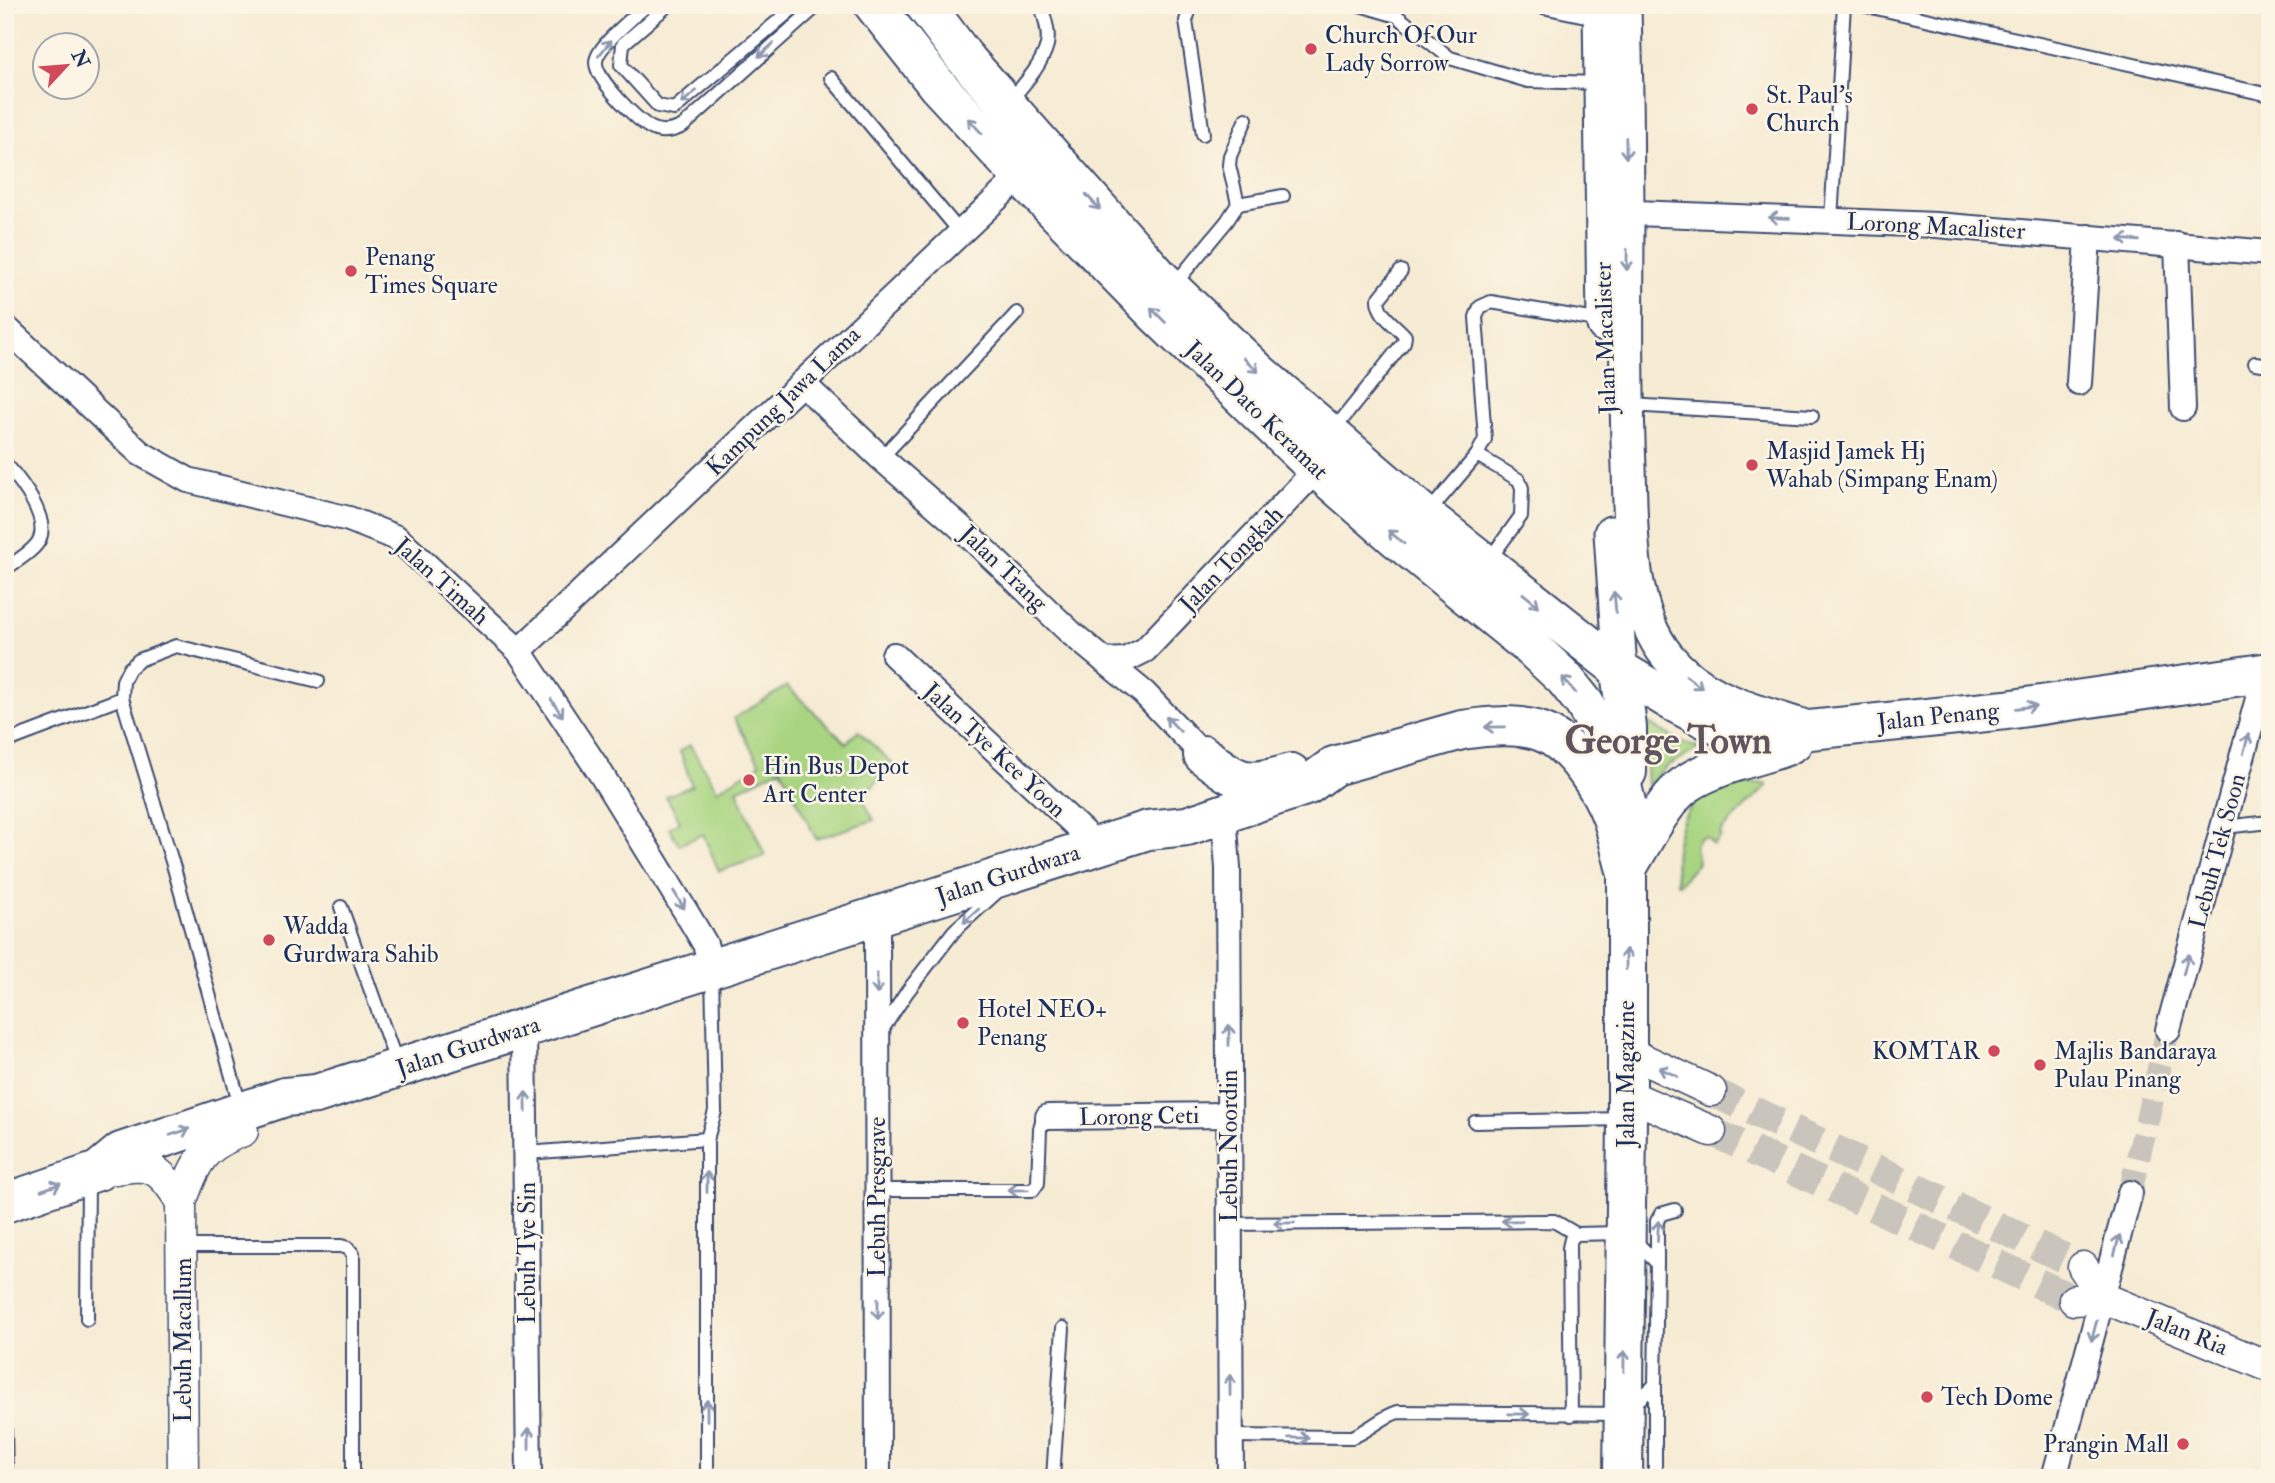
<svg xmlns="http://www.w3.org/2000/svg" width="2275" height="1483" viewBox="0 0 2275 1483" font-family="'IM FELL Double Pica',serif">
<style>
.green{fill:#a9d581;stroke:#628270;stroke-width:2}
.lines{fill:none;stroke-linecap:round;stroke-linejoin:round}
.minor-tunnel{stroke:#cac5bc;stroke-width:24;stroke-dasharray:24 12;stroke-linecap:butt}
.tertiary-tunnel{stroke:#cac5bc;stroke-width:30;stroke-dasharray:30 15;stroke-linecap:butt}
.service-casing{stroke:#3c4b70;stroke-width:16}
.minor-casing{stroke:#3c4b70;stroke-width:28}
.tertiary-casing{stroke:#3c4b70;stroke-width:33}
.secondary-casing{stroke:#3c4b70;stroke-width:37}
.primary-casing{stroke:#3c4b70;stroke-width:42}
.service{stroke:#fff;stroke-width:12}
.minor{stroke:#fff;stroke-width:24}
.tertiary{stroke:#fff;stroke-width:30}
.secondary{stroke:#fff;stroke-width:33}
.primary{stroke:#fff;stroke-width:38}
.oneway{stroke:#8d97ae}
.poi-dot{fill:#d1495b;stroke:#fcf5e5;stroke-width:2.5}
.labels{text-anchor:middle;stroke-width:5;stroke-linejoin:round;paint-order:stroke}
.poi-label{font-size:24px;fill:#1b2f5e;stroke:#fcf5e5;text-anchor:start}
.street-label{font-size:24px;fill:#1b2f5e;stroke:#fcf5e5}
.town-label{font-size:38px;font-weight:bold;fill:#5f545f;stroke:#fcf5e5}
</style>
<rect width="100%" height="100%" fill="#fcf5e5"/>
<filter id="ink" filterUnits="userSpaceOnUse"><feTurbulence type="fractalNoise" baseFrequency=".0143" numOctaves="2"/><feDisplacementMap in="SourceGraphic" scale="14" xChannelSelector="R" yChannelSelector="G"/><feConvolveMatrix kernelMatrix="1 2 1 2 8 2 1 2 1" color-interpolation-filters="sRGB"/></filter>
<filter id="wash" filterUnits="userSpaceOnUse"><feTurbulence type="fractalNoise" baseFrequency=".00686" numOctaves="4" result="noise"/><feDisplacementMap in="SourceGraphic" scale="28" xChannelSelector="R" yChannelSelector="G"/><feGaussianBlur stdDeviation="1.57" result="paint"/><feColorMatrix in="noise" values="0 0 0 0 0 0 0 0 0 0 0 0 0 0 0 0 0 1.4 0 .05"/><feComposite in="paint" operator="in"/></filter>
<g filter="url(#wash)">
<rect width="100%" height="100%" fill="#f6ebd3"/>
<g class="green">
<path d="M787,686l59,57 12,-12 35,33 -31,34 12,22 -58,19 -35,-71 -44,22 28,66 -46,15 -16,-37 -24,11 -10,-17 11,-7 -14,-25 26,-10 -12,-35 10,-6 27,45 43,-26 -26,-46z"/>
<path d="M1643,721l41,22 16,5 -34,19 -19,18z"/>
<path d="M1767,783v3l-46,45 -1,7 -7,7 -6,-8 -7,1 -5,7 3,18 -19,21 -2,-1c-3,-17 -2,-36 3,-53 11,-44 49,-44 87,-47z"/>
</g>
</g>
<g filter="url(#ink)">
<g class="lines">
<path class="minor-tunnel" d="M2130,1193l38,-163"/>
<g class="tertiary-tunnel">
<path d="M1711,1091l372,176"/>
<path d="M1711,1131l363,169"/>
</g>
<defs>
<g id="service">
<path d="M647,5c-12,11 -51,42 -51,57 -1,17 41,58 55,66 11,6 22,3 32,-2l135,-121"/>
<path d="M668,5l-45,39 -2,21 37,41 16,3 123,-104"/>
<path d="M1191,5l-5,16 17,113"/>
<path d="M1360,5l37,11 53,42 78,23 72,2"/>
<path d="M1533,5l67,14"/>
<path d="M1862,5l408,90"/>
<path d="M831,78l129,154"/>
<path d="M1009,102c14,-17 32,-35 38,-57 3,-13 -3,-28 -6,-40"/>
<path d="M1238,204l45,-8"/>
<path d="M1831,220l13,-215"/>
<path d="M1173,286l54,-65 11,-17 -9,-39 1,-9 16,-37"/>
<path d="M2255,363l15,2"/>
<path d="M1630,405l182,11"/>
<path d="M1333,431l71,-89 1,-6c-9,-11 -26,-20 -27,-36l23,-29"/>
<path d="M1477,455l42,25 3,8 -1,28 -32,44"/>
<path d="M881,458l136,-145"/>
<path d="M5,463c15,17 50,60 31,82 -7,9 -21,17 -31,24"/>
<path d="M1428,513l49,-58 8,-16 -9,-122 4,-10 11,-5 111,19"/>
<path d="M5,742l117,-44"/>
<path d="M2224,827l46,-5"/>
<path d="M341,907l56,157"/>
<path d="M882,1030l25,-38 47,-61 44,-40"/>
<path d="M241,1109l-67,-241 -52,-170 1,-17 6,-12 10,-9 37,-14 142,35"/>
<path d="M1475,1122l148,-3"/>
<path d="M527,1153l180,-14"/>
<path d="M878,1190h155l5,-7 2,-54 2,-8 6,-4"/>
<path d="M1230,1224l324,-3 22,13"/>
<path d="M182,1246h159l7,2 5,6v224"/>
<path d="M1657,1263v-42l4,-7 14,-4"/>
<path d="M87,1319l1,-141"/>
<path d="M1571,1415l-2,-167 2,-9 5,-5 44,-1"/>
<path d="M5,1425l1,53"/>
<path d="M1231,1436l121,1c17,-6 29,-20 46,-25l225,2 32,-29 2,-122 -22,-22"/>
<path d="M707,1478v-339l8,-28 -3,-139"/>
<path d="M1053,1478l10,-150"/>
<path d="M1655,1478v-93"/>
</g>
<g id="minor">
<path d="M1610,212l326,13 334,28"/>
<path d="M2177,244l6,164"/>
<path d="M5,327l135,126 48,27 161,39 48,19 122,113 82,123 85,138 19,32 7,24"/>
<path d="M802,383l79,75 77,67 113,108 73,60 59,62"/>
<path d="M2079,383l9,-146"/>
<path d="M519,651l510,-483"/>
<path d="M894,655l189,177 10,15"/>
<path d="M1105,661l20,-1 20,-10 172,-181"/>
<path d="M1224,814l4,54 3,610"/>
<path d="M877,916l1,562"/>
<path d="M524,1028l5,450"/>
<path d="M2168,1030l97,-357"/>
<path d="M1048,1117l181,-2"/>
<path d="M2054,1478l76,-285"/>
</g>
<g id="tertiary">
<path d="M1626,1051l85,40"/>
<path d="M1626,1094l85,37"/>
<path d="M101,1171c46,-6 54,-12 80,31"/>
<path d="M2083,1267l21,31"/>
<path d="M2074,1300l30,-2 166,69"/>
<path d="M183,1478l-2,-276c16,-41 19,-54 62,-71"/>
</g>
<g id="secondary">
<path d="M1600,5l4,320"/>
<path d="M1624,5c2,69 3,138 3,207 0,86 -2,170 2,255 2,60 -1,141 39,190 34,42 85,53 134,69"/>
<path d="M1611,533l9,137"/>
</g>
<g id="primary">
<path d="M874,5l63,80 84,91 135,138 161,155 79,69 137,111 31,29 20,25 20,34 15,36 9,38"/>
<path d="M925,5l39,52 197,222 99,95 165,142 195,154 55,33 44,23 28,7h33l226,-23 264,-38"/>
<path d="M1620,670l7,58v44"/>
<path d="M1203,755c37,28 42,32 88,18"/>
<path d="M1626,870c14,-23 35,-64 54,-81 23,-21 76,-32 106,-43l7,-4"/>
<path d="M5,1203l93,-32 23,-19 164,-55 31,-3 832,-264 39,-4 121,-41 26,-19 128,-36c26,-4 56,-7 80,2 30,11 60,58 70,86 6,17 9,35 14,52"/>
<path d="M1623,1478l4,-359v-273"/>
</g>
</defs>
<use href="#service" class="service-casing"/>
<use href="#minor" class="minor-casing"/>
<use href="#tertiary" class="tertiary-casing"/>
<use href="#secondary" class="secondary-casing"/>
<use href="#primary" class="primary-casing"/>
<use href="#service" class="service"/>
<use href="#minor" class="minor"/>
<use href="#tertiary" class="tertiary"/>
<use href="#secondary" class="secondary"/>
<use href="#primary" class="primary"/>
</g>
<defs><path id="oneway-shaft" d="M-6 0H5M1.5-3L5.5 0L1.5 3" fill="none" stroke-width="1.6" stroke-linecap="round" stroke-linejoin="round" transform="scale(1.75)"/></defs>
<g class="oneway">
<use href="#oneway-shaft" transform="translate(605 48) rotate(-51)"/>
<use href="#oneway-shaft" transform="translate(766 50) rotate(138)"/>
<use href="#oneway-shaft" transform="translate(689 97) rotate(140)"/>
<use href="#oneway-shaft" transform="translate(975 126) rotate(-133)"/>
<use href="#oneway-shaft" transform="translate(1626 148) rotate(89)"/>
<use href="#oneway-shaft" transform="translate(1093 202) rotate(48)"/>
<use href="#oneway-shaft" transform="translate(1779 218) rotate(-178)"/>
<use href="#oneway-shaft" transform="translate(2129 240) rotate(-176)"/>
<use href="#oneway-shaft" transform="translate(1627 260) rotate(91)"/>
<use href="#oneway-shaft" transform="translate(1158 315) rotate(-135)"/>
<use href="#oneway-shaft" transform="translate(1251 365) rotate(44)"/>
<use href="#oneway-shaft" transform="translate(1396 537) rotate(-140)"/>
<use href="#oneway-shaft" transform="translate(1531 600) rotate(39)"/>
<use href="#oneway-shaft" transform="translate(1615 602) rotate(-95)"/>
<use href="#oneway-shaft" transform="translate(1694 682) rotate(37)"/>
<use href="#oneway-shaft" transform="translate(1569 685) rotate(-130)"/>
<use href="#oneway-shaft" transform="translate(2026 707) rotate(-8)"/>
<use href="#oneway-shaft" transform="translate(557 708) rotate(56)"/>
<use href="#oneway-shaft" transform="translate(1173 724) rotate(-134)"/>
<use href="#oneway-shaft" transform="translate(1495 727) rotate(179)"/>
<use href="#oneway-shaft" transform="translate(2246 744) rotate(-75)"/>
<use href="#oneway-shaft" transform="translate(679 900) rotate(59)"/>
<use href="#oneway-shaft" transform="translate(971 916) rotate(138)"/>
<use href="#oneway-shaft" transform="translate(1626 959) rotate(-90)"/>
<use href="#oneway-shaft" transform="translate(2186 964) rotate(-75)"/>
<use href="#oneway-shaft" transform="translate(877 984) rotate(90)"/>
<use href="#oneway-shaft" transform="translate(1229 1035) rotate(-90)"/>
<use href="#oneway-shaft" transform="translate(1668 1072) rotate(-155)"/>
<use href="#oneway-shaft" transform="translate(526 1102) rotate(-91)"/>
<use href="#oneway-shaft" transform="translate(180 1132) rotate(-18)"/>
<use href="#oneway-shaft" transform="translate(707 1182) rotate(-90)"/>
<use href="#oneway-shaft" transform="translate(51 1187) rotate(-19)"/>
<use href="#oneway-shaft" transform="translate(1018 1190) rotate(179)"/>
<use href="#oneway-shaft" transform="translate(1512 1221) rotate(-180)"/>
<use href="#oneway-shaft" transform="translate(1284 1223) rotate(179)"/>
<use href="#oneway-shaft" transform="translate(1658 1231) rotate(-87)"/>
<use href="#oneway-shaft" transform="translate(2117 1245) rotate(-76)"/>
<use href="#oneway-shaft" transform="translate(878 1309) rotate(90)"/>
<use href="#oneway-shaft" transform="translate(2094 1331) rotate(105)"/>
<use href="#oneway-shaft" transform="translate(1624 1361) rotate(-89)"/>
<use href="#oneway-shaft" transform="translate(1230 1385) rotate(-90)"/>
<use href="#oneway-shaft" transform="translate(707 1410) rotate(-90)"/>
<use href="#oneway-shaft" transform="translate(1519 1414) rotate(1)"/>
<use href="#oneway-shaft" transform="translate(529 1438) rotate(-90)"/>
<use href="#oneway-shaft" transform="translate(1299 1438) rotate(1)"/>
</g>
</g>
<g class="poi-dot">
<circle cx="1311" cy="49" r="7"/>
<circle cx="1752" cy="109" r="7"/>
<circle cx="351" cy="271" r="7"/>
<circle cx="1752" cy="465" r="7"/>
<circle cx="749" cy="780" r="7"/>
<circle cx="269" cy="940" r="7"/>
<circle cx="963" cy="1023" r="7"/>
<circle cx="1994" cy="1051" r="7"/>
<circle cx="2040" cy="1065" r="7"/>
<circle cx="1927" cy="1397" r="7"/>
<circle cx="2183" cy="1444" r="7"/>
</g>
<g class="labels">
<g class="poi-label">
<text x="1325" y="43">Church Of Our<tspan x="1325" dy="28">Lady Sorrow</tspan></text>
<text x="1766" y="103">St. Paul's<tspan x="1766" dy="28">Church</tspan></text>
<text x="365" y="265">Penang<tspan x="365" dy="28">Times Square</tspan></text>
<text x="1766" y="459">Masjid Jamek Hj<tspan x="1766" dy="28">Wahab (Simpang Enam)</tspan></text>
<text x="763" y="774">Hin Bus Depot<tspan x="763" dy="28">Art Center</tspan></text>
<text x="283" y="934">Wadda<tspan x="283" dy="28">Gurdwara Sahib</tspan></text>
<text x="977" y="1017">Hotel NEO+<tspan x="977" dy="28">Penang</tspan></text>
<text x="1980" y="1059" text-anchor="end">KOMTAR</text>
<text x="2054" y="1059">Majlis Bandaraya<tspan x="2054" dy="28">Pulau Pinang</tspan></text>
<text x="1941" y="1405">Tech Dome</text>
<text x="2169" y="1452" text-anchor="end">Prangin Mall</text>
</g>
<g class="street-label">
<text transform="translate(1936 226) rotate(3)" y="8">Lorong Macalister</text>
<text transform="translate(1605 338) rotate(-92)" y="8">Jalan Macalister</text>
<text transform="translate(783 401) rotate(-44)" y="8">Kampung Jawa Lama</text>
<text transform="translate(1257 410) rotate(44)" y="8">Jalan Dato Keramat</text>
<text transform="translate(1231 559) rotate(-46)" y="8">Jalan Tongkah</text>
<text transform="translate(1004 568) rotate(44)" y="8">Jalan Trang</text>
<text transform="translate(442 581) rotate(42)" y="8">Jalan Timah</text>
<text transform="translate(1938 716) rotate(-6)" y="8">Jalan Penang</text>
<text transform="translate(995 750) rotate(43)" y="8">Jalan Tye Kee Yoon</text>
<text transform="translate(2217 851) rotate(-75)" y="8">Lebuh Tek Soon</text>
<text transform="translate(1008 874) rotate(-18)" y="8">Jalan Gurdwara</text>
<text transform="translate(468 1046) rotate(-18)" y="8">Jalan Gurdwara</text>
<text transform="translate(1626 1074) rotate(-90)" y="8">Jalan Magazine</text>
<text transform="translate(1139 1116) rotate(-1)" y="8">Lorong Ceti</text>
<text transform="translate(1229 1146) rotate(-90)" y="8">Lebuh Noordin</text>
<text transform="translate(877 1197) rotate(-90)" y="8">Lebuh Presgrave</text>
<text transform="translate(527 1253) rotate(-90)" y="8">Lebuh Tye Sin</text>
<text transform="translate(2187 1332) rotate(22)" y="8">Jalan Ria</text>
<text transform="translate(183 1340) rotate(-90)" y="8">Lebuh Macallum</text>
</g>
<g class="town-label">
<text x="1668" y="753">George Town</text>
</g>
</g>
<rect width="2275" height="1483" fill="none" stroke="#fcf5e5" stroke-width="28"/>
<g transform="translate(66 66) rotate(64)"><circle r="33" fill="#fcf5e5" stroke="#a2a6af" stroke-width="2"/>
<path d="M0-5L12 26L0 18L-12 26Z" fill="#d1495b"/>
<text y="-10" font-size="19" font-weight="bold" text-anchor="middle" fill="#1b2f5e">N</text>
</g>
</svg>
